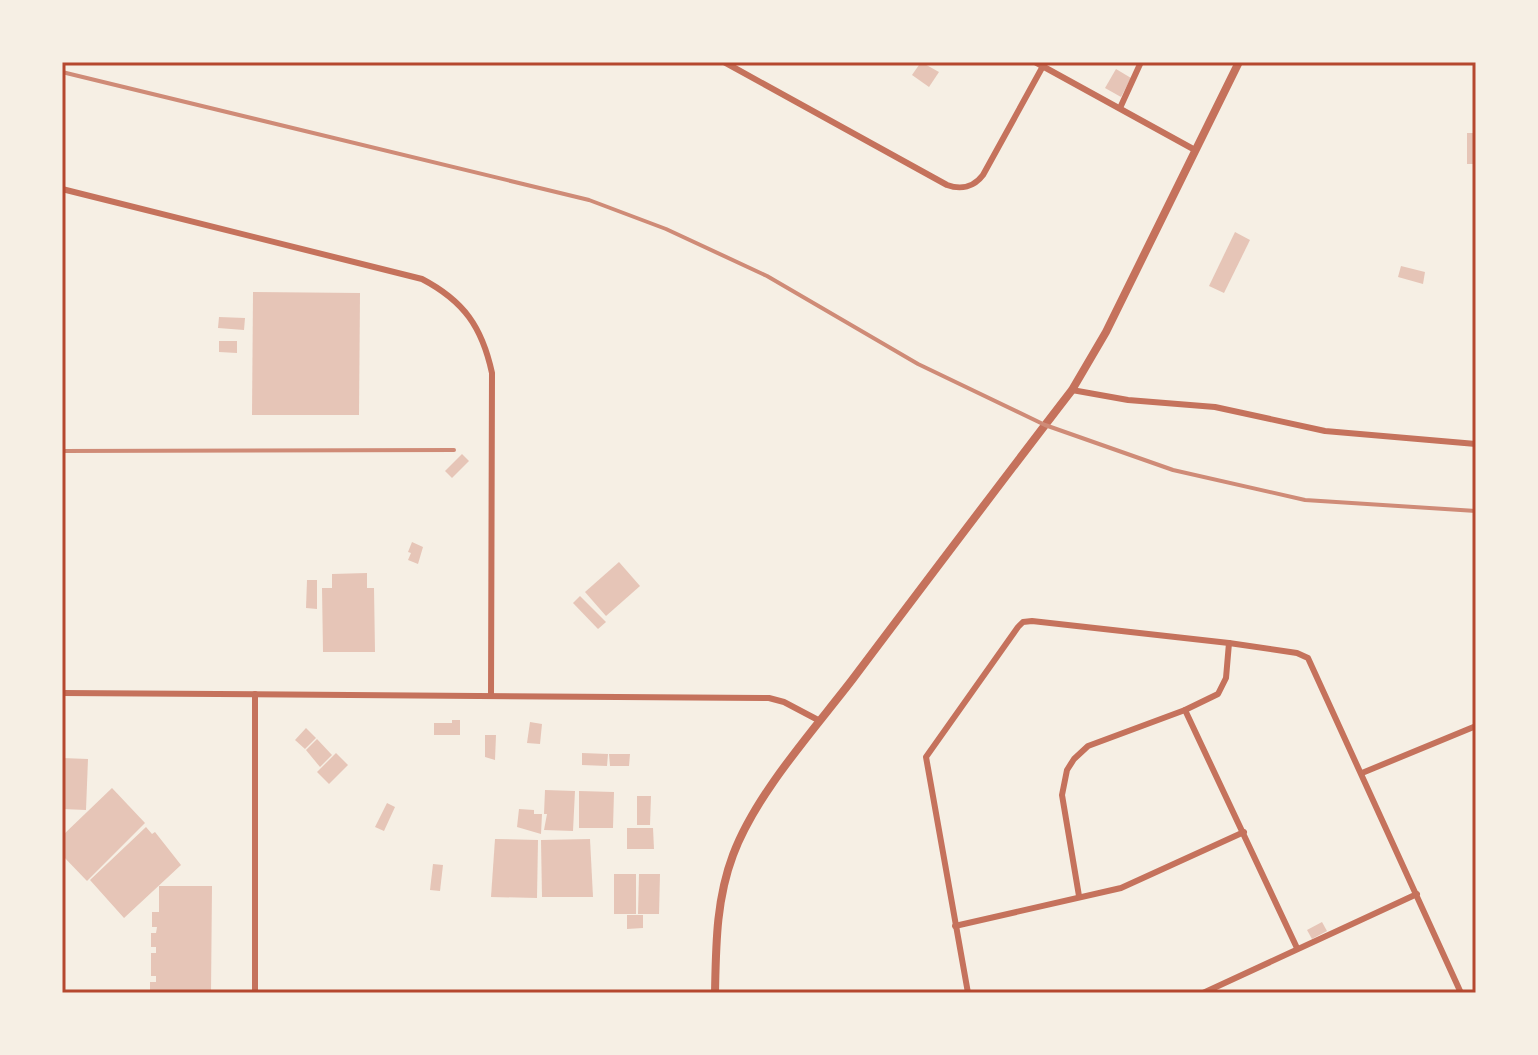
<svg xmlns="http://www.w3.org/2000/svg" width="1538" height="1055" viewBox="0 0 1538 1055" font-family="'Asap Condensed',sans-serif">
<rect width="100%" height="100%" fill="#f6efe4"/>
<g fill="#e6c5b7">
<polygon points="921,62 939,72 929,87 912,75"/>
<polygon points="1116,69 1131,78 1121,97 1105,88"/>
<rect x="1467" y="133" width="9" height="31"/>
<polygon points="1235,232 1250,240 1224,293 1209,286"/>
<polygon points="1401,266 1425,272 1423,284 1398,277"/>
<polygon points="253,292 360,293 359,415 252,415"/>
<polygon points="219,317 245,318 244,330 218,328"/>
<polygon points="219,341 237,341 237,353 219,352"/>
<polygon points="462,454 469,461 452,478 445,471"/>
<polygon points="412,542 423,547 418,564 408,560 411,553 408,552"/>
<polygon points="619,562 640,586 606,616 585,592"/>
<polygon points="367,573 367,588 374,588 375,652 323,652 322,588 332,588 332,574"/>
<polygon points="307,580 317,580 317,609 306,608"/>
<polygon points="580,596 606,622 598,629 573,603"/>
<polygon points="452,720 460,720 460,735 434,735 434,723 452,723"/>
<polygon points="530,722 542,724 540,744 527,743"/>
<polygon points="306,728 316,738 305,749 295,740"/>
<polygon points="485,735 496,735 495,760 485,757"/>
<polygon points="317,739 332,755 320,767 306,750"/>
<polygon points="336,753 348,765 329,784 317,772"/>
<polygon points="582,753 608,754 607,766 582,765"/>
<polygon points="609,754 630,754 629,766 610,766"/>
<polygon points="62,758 88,759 86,810 62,809"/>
<polygon points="112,788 145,823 87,881 62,855 62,836"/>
<polygon points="545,790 575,791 573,831 544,830 547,814 544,814"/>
<polygon points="579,791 614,792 613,828 579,828"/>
<polygon points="637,796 651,796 650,825 637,825"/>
<polygon points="387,803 395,807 384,831 375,827"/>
<polygon points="519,809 534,810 534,814 542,814 541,834 517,827"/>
<polygon points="146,827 152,834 155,832 181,865 124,918 90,880"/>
<polygon points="627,828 653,828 654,849 627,849"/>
<polygon points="495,839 538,840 537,898 491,897"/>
<polygon points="590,839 593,897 542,897 541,840"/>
<polygon points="433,864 443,865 440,891 430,890"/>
<rect x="614" y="874" width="22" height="40"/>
<polygon points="639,874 660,874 659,914 638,914"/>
<polygon points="159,886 212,886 211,993 150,993 150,982 156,982 156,976 151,976 151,953 156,953 156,947 151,947 151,933 156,933 157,927 152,927 152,912 159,912"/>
<polygon points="627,915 643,915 643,928 627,929"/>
<polygon points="1322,922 1327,931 1312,939 1307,930"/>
</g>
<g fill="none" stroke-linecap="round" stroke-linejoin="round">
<g stroke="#c5725c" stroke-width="6">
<path d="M724 62 947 185C961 190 974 187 983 175L1043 66"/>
<polyline points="1035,62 1195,150"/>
<polyline points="1120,108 1141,62"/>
<path d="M62 189 422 279C464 301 482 327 492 373L491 695"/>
<polyline points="1072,390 1128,400 1215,407 1325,431 1476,444"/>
<polyline points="62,693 769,698 784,702 820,721"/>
<polyline points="1185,710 1297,948"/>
<polyline points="1362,773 1476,726"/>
<polyline points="1079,896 1062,795 1067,770 1074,759 1088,746 1185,710 1218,694 1226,678 1229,643"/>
<polyline points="955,926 1121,888 1244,832"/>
<polyline points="255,993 255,694"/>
<polyline points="968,993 926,757 1018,627 1023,622 1032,621 1229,643 1297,653 1308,658 1461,993"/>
<polyline points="1203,993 1417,894"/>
</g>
<path stroke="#c5725c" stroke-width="8" d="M715 993C716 946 716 900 733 855 756 794 812 732 852 680 925 583 998 486 1072 390L1106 332 1239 62"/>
<g stroke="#cf8b77" stroke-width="4">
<polyline points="62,72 589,200 666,229 767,276 918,364 1045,425 1173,470 1305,500 1476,511"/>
<polyline points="62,451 454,450"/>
</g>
</g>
<rect width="1538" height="1055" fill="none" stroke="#f6efe4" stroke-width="128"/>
<rect x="64" y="64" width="1410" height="927" fill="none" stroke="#b5482f" stroke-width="3"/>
</svg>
